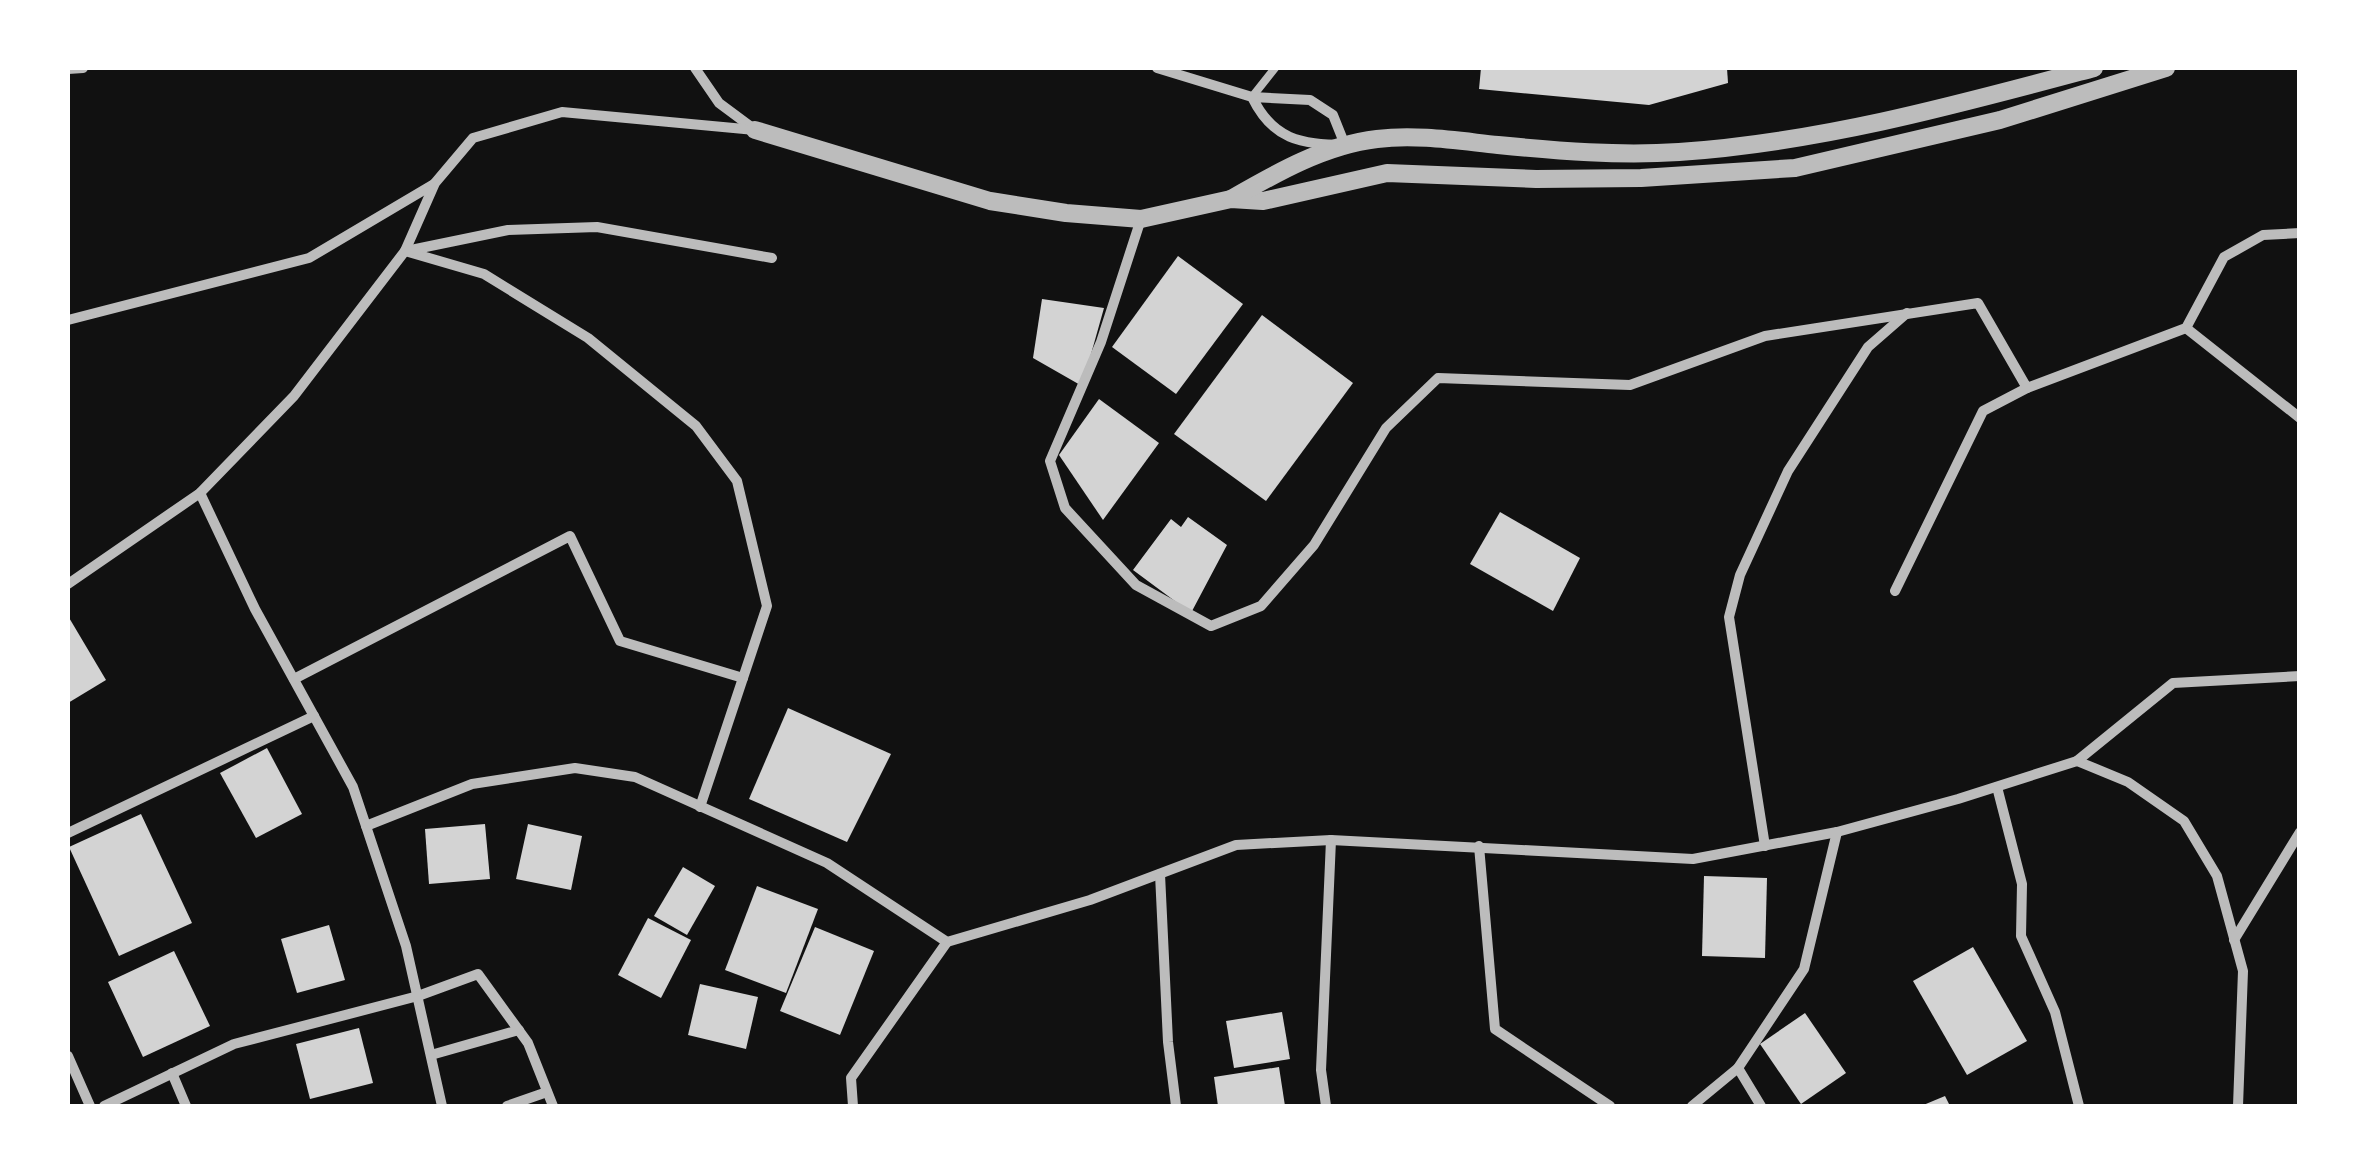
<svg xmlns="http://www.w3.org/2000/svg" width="2367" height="1174" viewBox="0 0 2367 1174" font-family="Jost,sans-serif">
<rect width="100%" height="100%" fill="#111"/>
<g fill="#d3d3d3">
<polygon points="1481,68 1727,68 1728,83 1649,105 1479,89"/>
<polygon points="1178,256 1243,304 1176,394 1112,347"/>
<polygon points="1042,299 1104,308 1082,386 1033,358"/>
<polygon points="1262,315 1353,383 1266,501 1174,434"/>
<polygon points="1099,399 1159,443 1103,520 1059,455"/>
<polygon points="1500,512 1580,558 1553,611 1470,564"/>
<polygon points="1188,517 1227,545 1191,613 1133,570 1171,519 1181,527"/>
<polygon points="68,616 106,680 68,703"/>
<polygon points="788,708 891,754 847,842 749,799"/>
<polygon points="267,748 302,814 256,838 220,773"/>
<polygon points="141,814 192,923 119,956 69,847"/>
<polygon points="485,824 490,879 429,884 425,829"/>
<polygon points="528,824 582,836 571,890 516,879"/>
<polygon points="683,867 715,886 687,935 654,916"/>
<polygon points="1704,876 1767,878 1765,958 1702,956"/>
<polygon points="757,886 818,909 786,993 725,970"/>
<polygon points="648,918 691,940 661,998 618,975"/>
<polygon points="329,925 345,980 297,993 281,939"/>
<polygon points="815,927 874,951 840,1035 780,1011"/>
<polygon points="1973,947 2027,1041 1967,1075 1913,981"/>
<polygon points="174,951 210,1026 143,1057 108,982"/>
<polygon points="700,984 758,997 746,1049 688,1035"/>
<polygon points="1282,1012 1290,1059 1234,1068 1226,1021"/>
<polygon points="1805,1013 1846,1073 1801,1104 1760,1044"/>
<polygon points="359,1028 373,1083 310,1099 296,1044"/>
<polygon points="1279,1067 1285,1106 1218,1106 1214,1077"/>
<polygon points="1945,1096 1950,1106 1921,1106"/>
</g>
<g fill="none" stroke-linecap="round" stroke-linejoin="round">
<polyline stroke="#bcbcbc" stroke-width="8" points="1252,97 1275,68"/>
<g stroke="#bcbcbc" stroke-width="10">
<polyline points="695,68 719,103 754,129"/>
<path d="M1157 68 1252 97 1310 100 1333 115 1345 145C1300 144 1273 140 1252 97"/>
<polyline points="68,69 83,68"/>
<polyline points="1141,219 1101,342 1050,461 1065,508 1136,585 1211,626 1261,606 1314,545 1386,428 1438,378 1630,385 1765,336 1978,303 2027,388 2186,328 2224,257 2263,235 2300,233"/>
<polyline points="405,251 484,274 588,338 696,426 737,481 767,606 700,807"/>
<polyline points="406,251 508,230 597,227 772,258"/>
<polyline points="68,320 309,258 434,184"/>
<polyline points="2186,328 2300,418"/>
<polyline points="200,493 255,609 353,787 406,946 442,1106"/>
<polyline points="68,584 200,493 294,396 405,251 435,183 473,138 562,112 755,130"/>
<polyline points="1895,591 1983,411 2027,388"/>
<polyline points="294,679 570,536 620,641 743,678"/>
<polyline points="2077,761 2173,683 2300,676"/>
<polyline points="1997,787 2022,884 2021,936 2055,1012 2079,1106"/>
<polyline points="366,826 472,784 575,768 635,777 827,863 947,942 1090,900 1236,845 1331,840 1693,859 1837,832 1958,799 2077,761 2128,782 2184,821 2217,876 2243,971 2238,1106"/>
<polyline points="68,833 314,716"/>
<polyline points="1479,846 1495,1029 1610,1106"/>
<polyline points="1765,846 1729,617 1740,575 1788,471 1868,347 1907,313"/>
<polyline points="1160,874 1168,1042 1176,1106"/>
<polyline points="2234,940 2300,832"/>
<polyline points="431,1055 519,1030"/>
<polyline points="68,1056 90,1106"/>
<polyline points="1738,1068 1761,1106"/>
<polyline points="172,1073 186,1106"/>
<polyline points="104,1106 234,1044 418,996 478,974 528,1043 553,1106"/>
<polyline points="507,1106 547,1092"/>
<polyline points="853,1106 851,1078 947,942"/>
<polyline points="1326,1106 1321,1070 1331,840"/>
<polyline points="1692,1106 1738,1068 1804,969 1837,832"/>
</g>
<g stroke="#bcbcbc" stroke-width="18">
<polyline points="755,130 990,201 1066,213 1141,219 1231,199 1263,201 1387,173 1536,179 1641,178 1795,168 2000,120 2166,68"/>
<path d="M1231 199C1276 173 1325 145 1377 139 1417 134 1459 141 1498 145 1559 151 1619 156 1679 152 1822 142 1956 105 2094 68"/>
</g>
</g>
<rect width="2367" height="1174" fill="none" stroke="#ffffff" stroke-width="140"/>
</svg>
